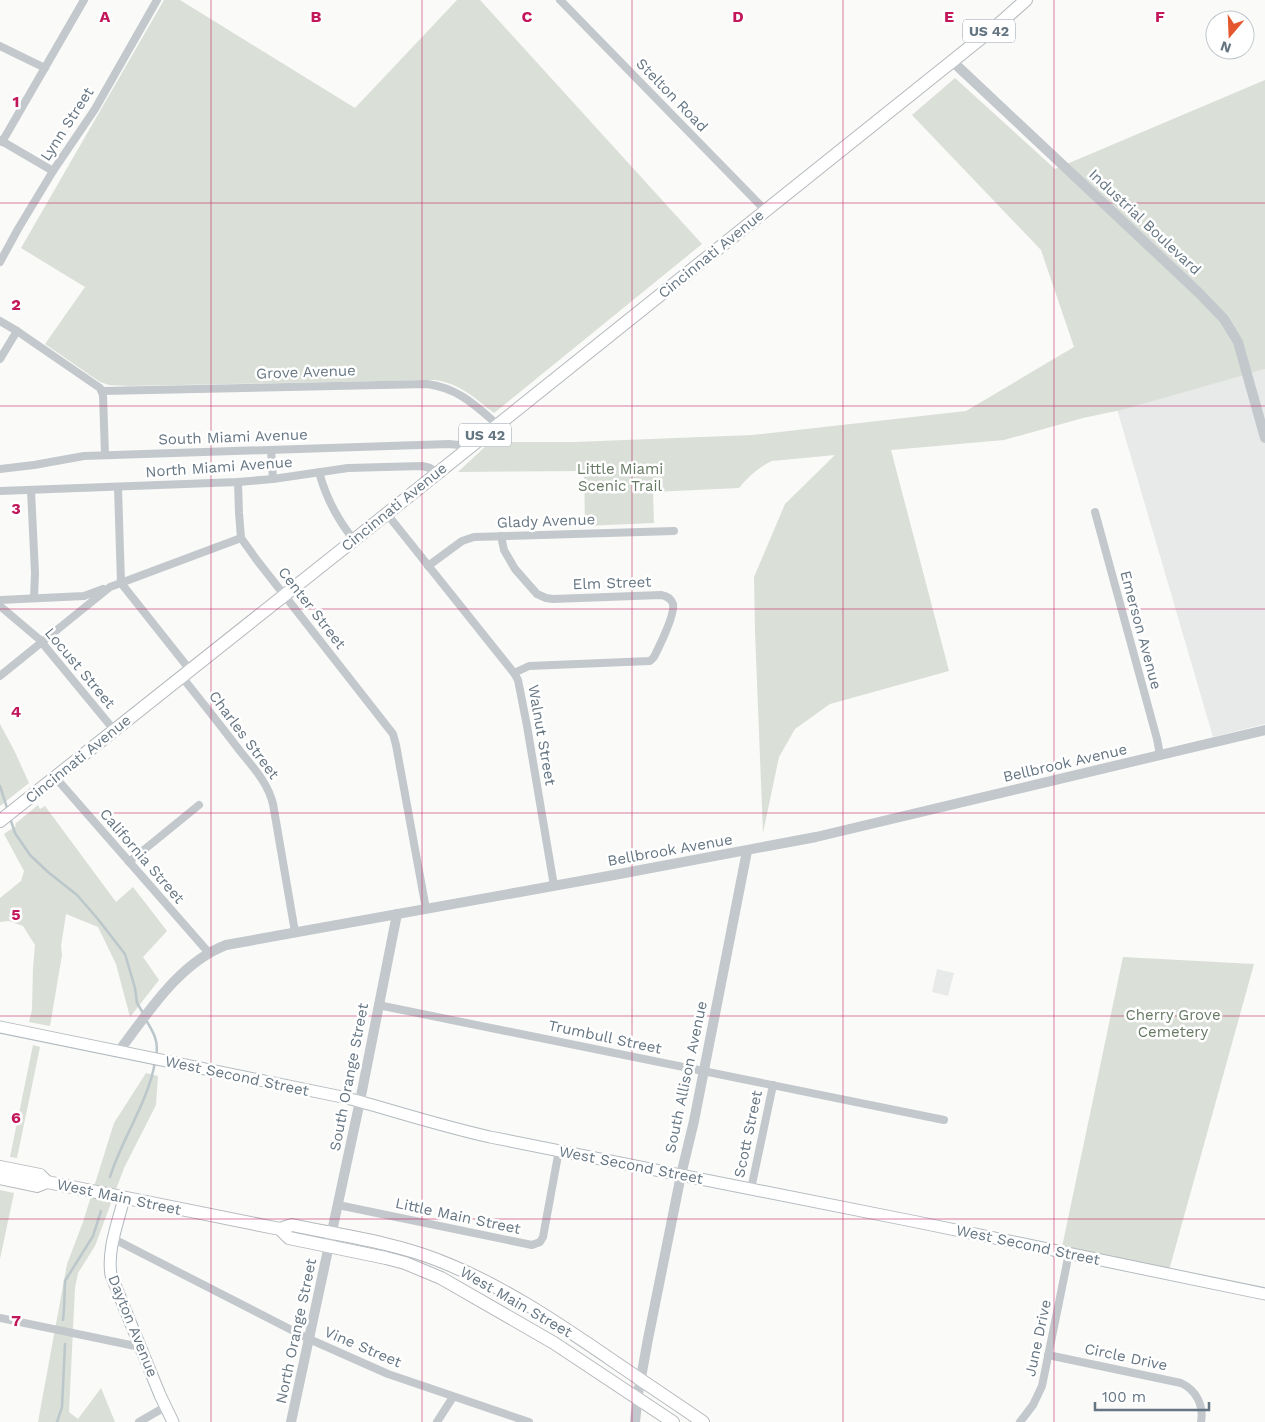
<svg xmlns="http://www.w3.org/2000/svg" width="1265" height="1422" viewBox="0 0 1265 1422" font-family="'Work Sans',sans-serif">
<rect width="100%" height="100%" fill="#fafaf8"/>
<g fill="#e8e9e9">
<polygon points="1265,369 1265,724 1213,737 1117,409"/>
<polygon points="937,969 954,973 948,996 932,992"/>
</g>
<g fill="#dadfd7">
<path d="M164 0H180L355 108 457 0H480L702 244 494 413C473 397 461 384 435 380L129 386 109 385 100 382 45 344 85 287 21 248Z"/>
<path d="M955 78 1055 169 1265 80V369L1121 410 1083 418 1004 440 891 450 949 671 830 704 795 729 779 757 763 833 755 631 754 577 785 504 835 455 772 461C759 467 748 477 739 488L653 492 654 523 585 526 584 471 458 472 488 444H492L495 442H575L752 435 966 411 1074 347 1041 250 912 115Z"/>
<polygon points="0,724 14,750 29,783 0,806"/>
<polygon points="38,805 40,809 45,806 116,902 133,887 167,931 143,957 159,980 130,1017 116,964 98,927 66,914 61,946 62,955 50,1026 29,1022 32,1010 33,968 35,945 23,926 9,921 0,922 0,898 21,881 24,871 4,834 16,826 15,824"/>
<polygon points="1123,957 1254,964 1168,1274 1061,1252"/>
<polygon points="33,1045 40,1047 17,1158 10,1157"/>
<polygon points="146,1073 158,1076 156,1105 124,1168 95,1246 78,1273 75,1288 69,1412 78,1419 101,1388 115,1422 38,1422 67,1264 83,1222 114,1123"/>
<polygon points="0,1190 14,1193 0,1259"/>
</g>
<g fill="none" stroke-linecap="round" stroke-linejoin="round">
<g stroke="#bbc7cb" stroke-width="2.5">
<polyline points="0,786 8,811"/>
<polyline points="10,818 15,833 30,855 48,872 77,895 97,918 125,954 135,988 137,1003 143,1013"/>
<path d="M146 1020C154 1033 159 1042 156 1057"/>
<path d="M110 1177C122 1138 148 1103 155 1062"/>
<polyline points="63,1320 64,1309 65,1281 93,1236 101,1211"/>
<polyline points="57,1422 62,1407 65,1344"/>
</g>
<g stroke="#b3babf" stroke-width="13">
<g id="secondary">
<path d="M0 1027 347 1098C395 1111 441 1126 490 1137L917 1222 1265 1294"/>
<path d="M124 1198C118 1223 107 1249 111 1275L160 1395 173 1422"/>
</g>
</g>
<g stroke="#b5babe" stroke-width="14">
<g id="primary">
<polyline points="0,1167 40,1175 47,1182"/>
<polyline points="0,1178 37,1186 47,1182 280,1229 289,1238 386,1258 405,1263 441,1278 554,1343 673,1422"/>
<path d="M280 1229 292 1225C338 1235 391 1242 435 1259 504 1285 565 1328 625 1369 651 1387 677 1404 703 1422"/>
</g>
</g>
<g stroke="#b4b9bd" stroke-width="14">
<polyline id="trunk" points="0,821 354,540 1000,23 1026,0"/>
</g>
<g stroke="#c3c8cc" stroke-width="8">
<polyline points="560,0 765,210"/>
<polyline points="0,46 45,68"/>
<polyline points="0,140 53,171"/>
<polyline points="2,142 84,0"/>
<polyline points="0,262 18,229 53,171 95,109 157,0"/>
<polyline points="0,321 17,331 100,388 103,395 105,455"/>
<polyline points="0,359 17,331"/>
<path d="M102 391 427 384C458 388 475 405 498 425"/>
<polyline points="271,450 273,479"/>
<polyline points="0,469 34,465 84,456 449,444 459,445 467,449"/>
<path d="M319 472C326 498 337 519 354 540"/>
<polyline points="238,482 239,513 241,538 256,559 393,734 396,745 426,909"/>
<polyline points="118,487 121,583 190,670"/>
<polyline points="31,490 35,573 34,598"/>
<polyline points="0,491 238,482 273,479 348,468 422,466 430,468 437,473"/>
<polyline points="1095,512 1157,739 1160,755"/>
<polyline points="387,514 514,673 518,680 527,726 554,886"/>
<path d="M501 536 504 550 515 569 537 594 546 598 553 599 661 595C667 596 671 598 673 604 675 614 659 647 654 657L650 661 529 666 514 673"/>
<polyline points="428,566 462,541 474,537 674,531"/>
<polyline points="0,600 84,596 103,589"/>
<polyline points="0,606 39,639 114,730"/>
<polyline points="0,676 110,587 241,538"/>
<path d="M182 677C202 702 221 726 240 751 253 767 268 783 273 804L295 932"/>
<polyline points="55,777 209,953"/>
<polyline points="129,862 199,805"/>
<polyline points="378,1005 944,1120"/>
<polyline points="751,1189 773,1085"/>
<polyline points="338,1205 532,1245 540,1242 543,1237 559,1150"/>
<polyline points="114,1239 309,1339 388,1374 529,1422"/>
<polyline points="0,1318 140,1347"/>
<path d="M1048 1355 1181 1383C1196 1390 1204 1405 1201 1422"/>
<polyline points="139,1422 165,1407"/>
<polyline points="437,1422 453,1397"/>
<polyline points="1020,1422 1033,1405 1042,1386 1069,1253"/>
</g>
<g stroke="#c3c8cc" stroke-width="10">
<polyline points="952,61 1199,293 1224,319 1238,342 1265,438"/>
<path d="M119 1051C148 1013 179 963 226 945L614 875 816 837 1265 730"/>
<polyline points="291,1422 360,1101 397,914"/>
<polyline points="635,1422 638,1394 648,1339 681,1175 694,1121 747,851"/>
</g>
<use href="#secondary" stroke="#fff" stroke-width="11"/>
<use href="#primary" stroke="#fff" stroke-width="12"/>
<use href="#trunk" stroke="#fff" stroke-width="12"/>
</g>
<path fill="none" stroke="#c2185b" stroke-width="1" stroke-opacity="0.55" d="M211 0V1422M422 0V1422M632 0V1422M843 0V1422M1054 0V1422M0 203H1265M0 406H1265M0 609H1265M0 813H1265M0 1016H1265M0 1219H1265"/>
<g text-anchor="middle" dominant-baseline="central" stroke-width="5" stroke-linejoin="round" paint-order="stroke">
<g fill="#fff" stroke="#939fa8" stroke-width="1">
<rect x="963" y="19.5" width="52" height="23" rx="4"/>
<rect x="459" y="423.5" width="52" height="23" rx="4"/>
</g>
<g font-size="14" font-weight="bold" fill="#657683">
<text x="989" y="31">US 42</text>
<text x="485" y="435">US 42</text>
</g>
<g font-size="15" fill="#657683" stroke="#fff">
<text transform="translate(672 95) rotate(46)">Stelton Road</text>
<text transform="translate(67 124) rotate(-57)">Lynn Street</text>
<text transform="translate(1145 222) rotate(43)">Industrial Boulevard</text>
<text transform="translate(711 254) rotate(-39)">Cincinnati Avenue</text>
<text transform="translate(306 372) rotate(-2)">Grove Avenue</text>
<text transform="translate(233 437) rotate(-2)">South Miami Avenue</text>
<text transform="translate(219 467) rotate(-4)">North Miami Avenue</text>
<text transform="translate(394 507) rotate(-39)">Cincinnati Avenue</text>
<text transform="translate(546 521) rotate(-2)">Glady Avenue</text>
<text transform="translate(612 583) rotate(-2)">Elm Street</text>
<text transform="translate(312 608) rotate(52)">Center Street</text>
<text transform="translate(1141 630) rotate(75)">Emerson Avenue</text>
<text transform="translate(80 668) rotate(50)">Locust Street</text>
<text transform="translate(244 735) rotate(53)">Charles Street</text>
<text transform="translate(542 735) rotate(80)">Walnut Street</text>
<text transform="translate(78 759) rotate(-39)">Cincinnati Avenue</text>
<text transform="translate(1065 763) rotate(-13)">Bellbrook Avenue</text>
<text transform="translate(670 850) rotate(-10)">Bellbrook Avenue</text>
<text transform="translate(142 856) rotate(49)">California Street</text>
<text transform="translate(605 1037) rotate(12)">Trumbull Street</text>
<text transform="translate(237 1076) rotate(12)">West Second Street</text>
<text transform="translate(349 1077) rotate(-79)">South Orange Street</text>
<text transform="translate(686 1077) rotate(-78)">South Allison Avenue</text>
<text transform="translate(748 1134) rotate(-78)">Scott Street</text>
<text transform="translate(631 1165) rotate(11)">West Second Street</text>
<text transform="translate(119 1197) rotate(12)">West Main Street</text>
<text transform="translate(458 1216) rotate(12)">Little Main Street</text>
<text transform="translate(1028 1245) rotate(12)">West Second Street</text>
<text transform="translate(516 1302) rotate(30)">West Main Street</text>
<text transform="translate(133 1326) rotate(68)">Dayton Avenue</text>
<text transform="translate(296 1331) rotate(-78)">North Orange Street</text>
<text transform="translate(1038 1338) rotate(-78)">June Drive</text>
<text transform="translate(363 1347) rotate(23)">Vine Street</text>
<text transform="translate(1126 1357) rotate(12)">Circle Drive</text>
</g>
<g font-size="15" fill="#687a64" stroke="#fff">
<text x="620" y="469">Little Miami<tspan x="620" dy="17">Scenic Trail</tspan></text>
<text x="1173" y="1015">Cherry Grove<tspan x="1173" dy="17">Cemetery</tspan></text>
</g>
</g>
<g font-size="16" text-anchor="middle" font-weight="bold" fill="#c2185b" stroke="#fff" stroke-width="5" stroke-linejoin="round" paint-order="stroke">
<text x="105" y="22">A</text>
<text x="316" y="22">B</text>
<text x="527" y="22">C</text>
<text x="738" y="22">D</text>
<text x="949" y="22">E</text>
<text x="1160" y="22">F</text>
<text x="16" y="107">1</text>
<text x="16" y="310">2</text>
<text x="16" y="514">3</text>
<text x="16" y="717">4</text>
<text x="16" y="920">5</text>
<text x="16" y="1123">6</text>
<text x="16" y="1326">7</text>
</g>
<g transform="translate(1230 35) rotate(199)"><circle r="24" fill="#ffffff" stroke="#c1c8cd"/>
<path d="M0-4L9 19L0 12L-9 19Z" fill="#e4572e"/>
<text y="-8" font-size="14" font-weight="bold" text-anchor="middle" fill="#657683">N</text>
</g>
<path d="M1095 1402v8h114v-8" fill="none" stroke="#657683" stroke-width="2.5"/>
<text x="1102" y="1402" font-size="15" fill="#657683" stroke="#ffffff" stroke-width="4" paint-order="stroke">100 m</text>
</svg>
